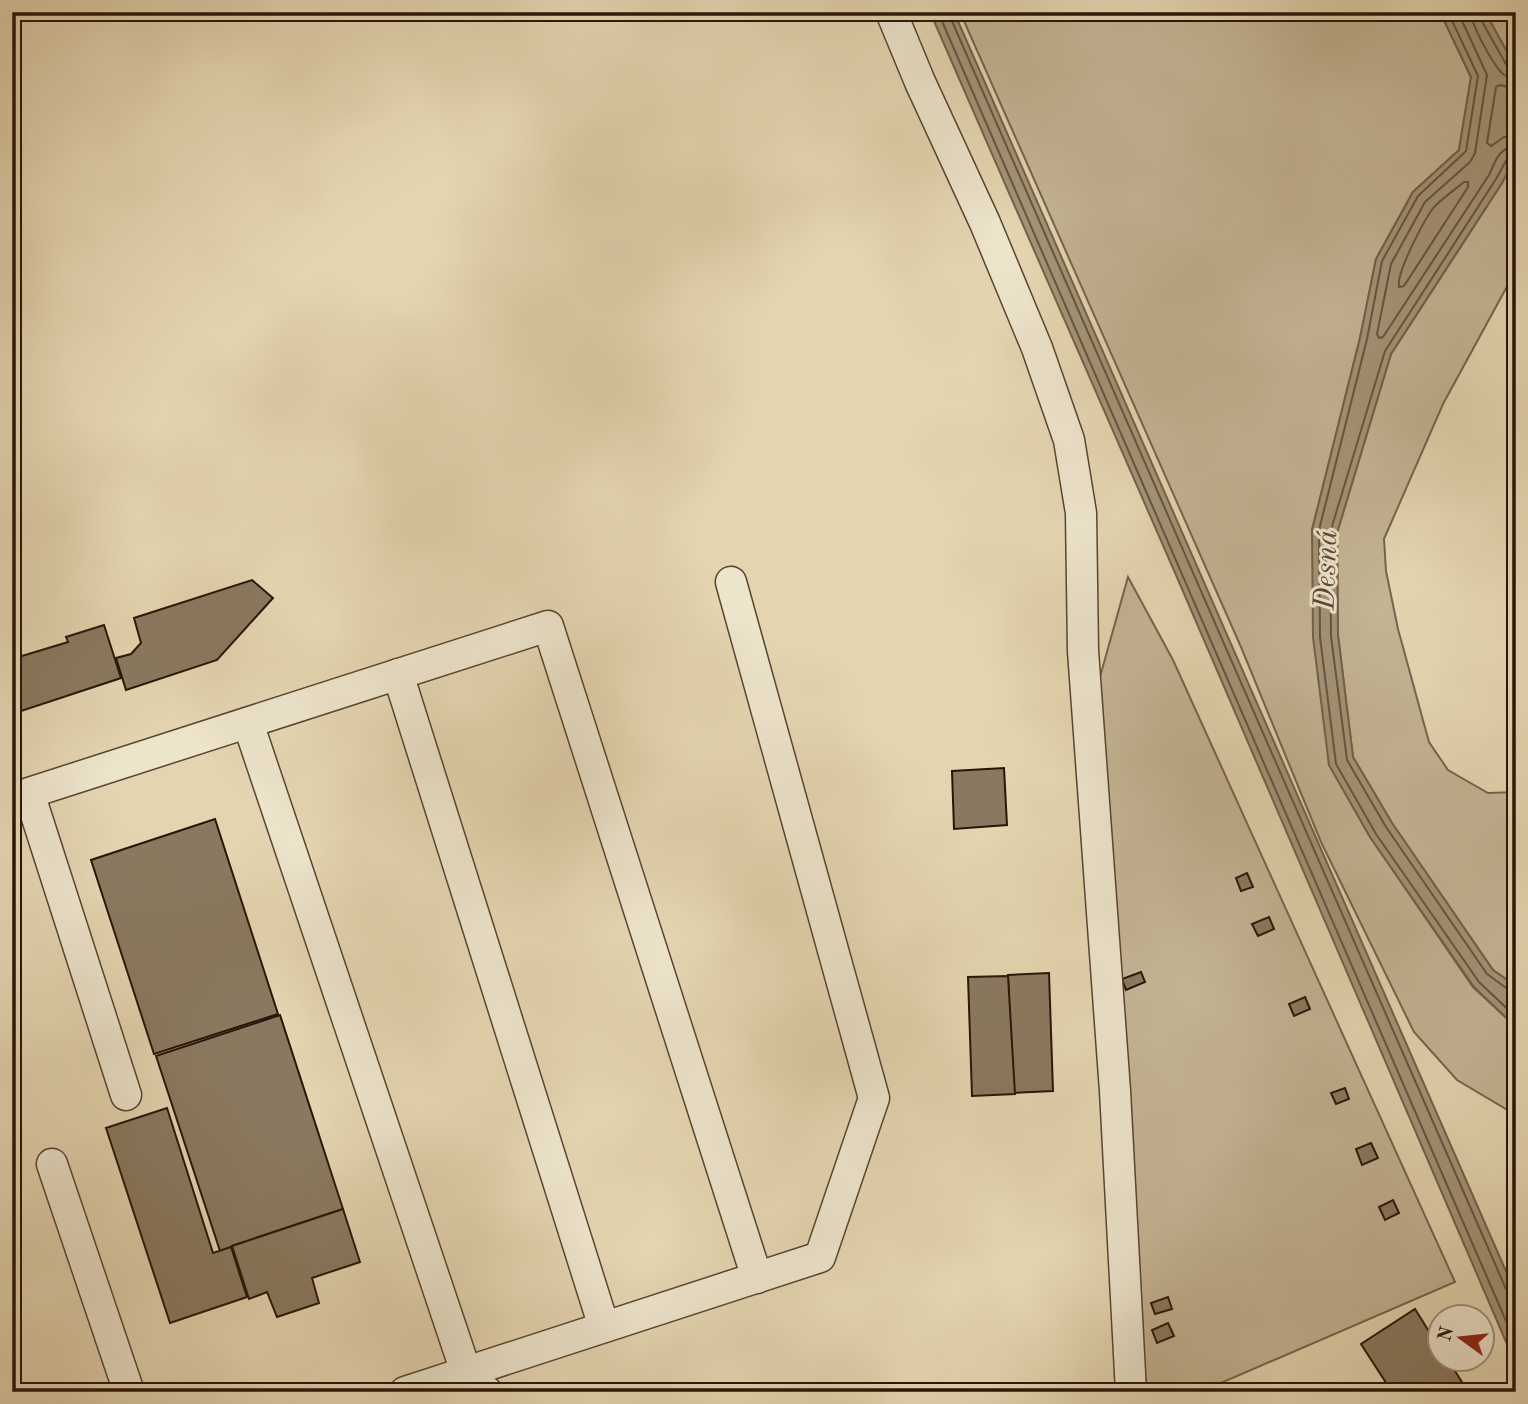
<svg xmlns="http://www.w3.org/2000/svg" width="1528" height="1404" viewBox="0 0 1528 1404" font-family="'Old Standard TT',serif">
<rect width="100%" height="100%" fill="#e4d5b0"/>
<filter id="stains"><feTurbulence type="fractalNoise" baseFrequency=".00286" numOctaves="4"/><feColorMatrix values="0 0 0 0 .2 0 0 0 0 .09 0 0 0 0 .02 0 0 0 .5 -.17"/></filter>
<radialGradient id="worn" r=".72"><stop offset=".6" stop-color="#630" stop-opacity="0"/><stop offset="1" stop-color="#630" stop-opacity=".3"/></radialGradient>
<g fill="#c4b494" stroke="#76644e" stroke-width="2">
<polygon points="960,12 1440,12 1471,77 1459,150 1413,192 1376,259 1360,338 1312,530 1329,765 1370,837 1473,987 1516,1027 1516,1115 1457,1080 1414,1032 1321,842 1241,647"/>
<polygon points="1485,12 1516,12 1516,68"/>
<polygon points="1516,156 1516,270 1443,404 1384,539 1386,571 1398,629 1429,742 1448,770 1488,793 1516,792 1516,986 1493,970 1392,823 1353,757 1338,635 1337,533 1391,354 1502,183"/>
<polygon points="1128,577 1173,660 1455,1282 1200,1392 1138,1392 1096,691"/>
</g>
<g fill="#a49477" stroke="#72614b" stroke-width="2">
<polygon points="930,12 954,12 1516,1294 1516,1365 1176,575"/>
<polygon points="1440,12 1485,12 1516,68 1516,156 1502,183 1391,354 1337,533 1338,635 1353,757 1392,823 1493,970 1516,986 1516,1027 1474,987 1370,837 1329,765 1313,637 1312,530 1360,338 1376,259 1413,192 1459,150 1471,77"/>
</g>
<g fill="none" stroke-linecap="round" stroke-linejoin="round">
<g stroke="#665440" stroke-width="2">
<polyline points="938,12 1516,1344"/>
<polyline points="948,12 1506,1289 1510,1294 1516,1294"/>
<polyline points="1448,12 1478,76 1466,151 1418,196 1382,261 1367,339 1319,530 1320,637 1336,764 1376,834 1479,982 1516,1017"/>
<path d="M1458 12 1487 75 1475 153 1470 162 1425 202 1391 264 1377 334 1379 338 1383 337 1489 175C1495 162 1499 147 1516 146"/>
<path d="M1471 12C1471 25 1492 62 1501 72 1505 77 1510 78 1516 78"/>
<polyline points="1479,12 1480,18 1507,66 1516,70"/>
<polyline points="1516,89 1500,85 1496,87 1487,143 1491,146 1504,137 1516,136"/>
<polyline points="1516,155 1507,159 1496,179 1385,351 1330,533 1331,636 1347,760 1386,827 1487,974 1509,990 1516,991"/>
<path d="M1464 182H1468V187L1404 286 1399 287C1396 273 1424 220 1434 207 1443 198 1454 190 1464 182Z"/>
</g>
</g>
<g fill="#8a7960" stroke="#281509" stroke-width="2">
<polygon points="252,580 273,598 217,660 126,690 116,658 131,654 141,643 134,618"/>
<polygon points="104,625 121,678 15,713 12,703 12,659 68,642 66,637"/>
<polygon points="1004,768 1007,825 954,829 952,771"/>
<polygon points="215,819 278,1014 154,1054 91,860"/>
<polygon points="1247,873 1253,887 1241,891 1236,878"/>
<polygon points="1269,917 1274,929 1258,936 1252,924"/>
<polygon points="1141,972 1145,982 1126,990 1122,979"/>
<polygon points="1049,973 1053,1091 1013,1093 1008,975"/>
<polygon points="1008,976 1015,1094 972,1096 968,977"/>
<polygon points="1305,997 1310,1009 1294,1016 1289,1004"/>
<polygon points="280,1015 343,1209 232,1246 232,1249 231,1247 220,1251 156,1056"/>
<polygon points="1345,1088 1349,1099 1336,1104 1331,1093"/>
<polygon points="167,1108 213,1253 231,1247 247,1297 170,1323 106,1128"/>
<polygon points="1371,1143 1378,1158 1362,1165 1356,1149"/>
<polygon points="1393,1200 1399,1213 1385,1220 1379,1207"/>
<polygon points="343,1209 360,1262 312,1278 319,1303 277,1317 267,1292 249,1299 232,1246"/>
<polygon points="1168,1297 1172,1309 1155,1314 1151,1303"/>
<polygon points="1415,1309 1440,1349 1440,1358 1447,1358 1468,1392 1392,1392 1361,1344"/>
<polygon points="1168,1323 1174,1336 1157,1343 1152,1330"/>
</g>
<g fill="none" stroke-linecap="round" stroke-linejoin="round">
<g stroke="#574533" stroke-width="33">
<g id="minor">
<polyline points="891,12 920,82 985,223 1037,348 1069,440 1081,513 1083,651 1115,1091 1131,1392"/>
<polyline points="398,674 604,1327"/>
<polyline points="248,723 466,1372 487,1392"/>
<polyline points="126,1095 29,793 548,626 757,1278"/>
<polyline points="52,1164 129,1392"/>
<polyline points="405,1392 820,1257 874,1098 731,582"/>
</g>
</g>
<use href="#minor" stroke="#ede4cc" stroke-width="30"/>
</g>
<g text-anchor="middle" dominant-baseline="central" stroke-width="6" stroke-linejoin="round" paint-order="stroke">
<g font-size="30" font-style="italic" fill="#5a4835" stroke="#ede4cc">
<text transform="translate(1327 570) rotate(-88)">Desná</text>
</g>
</g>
<rect width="1528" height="1404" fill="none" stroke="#e4d5b0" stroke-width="42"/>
<rect x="14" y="14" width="1500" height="1376" fill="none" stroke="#281509" stroke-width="3.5"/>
<rect x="21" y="21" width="1486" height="1362" fill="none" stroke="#281509" stroke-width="2"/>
<g transform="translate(1461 1338) rotate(285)"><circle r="33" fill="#ede4cc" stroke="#9e917e" stroke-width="2"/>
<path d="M0-5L12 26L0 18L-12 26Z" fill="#8f2418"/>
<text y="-10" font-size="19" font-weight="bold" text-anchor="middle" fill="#281509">N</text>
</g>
<rect width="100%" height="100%" filter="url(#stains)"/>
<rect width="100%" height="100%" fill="url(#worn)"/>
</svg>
